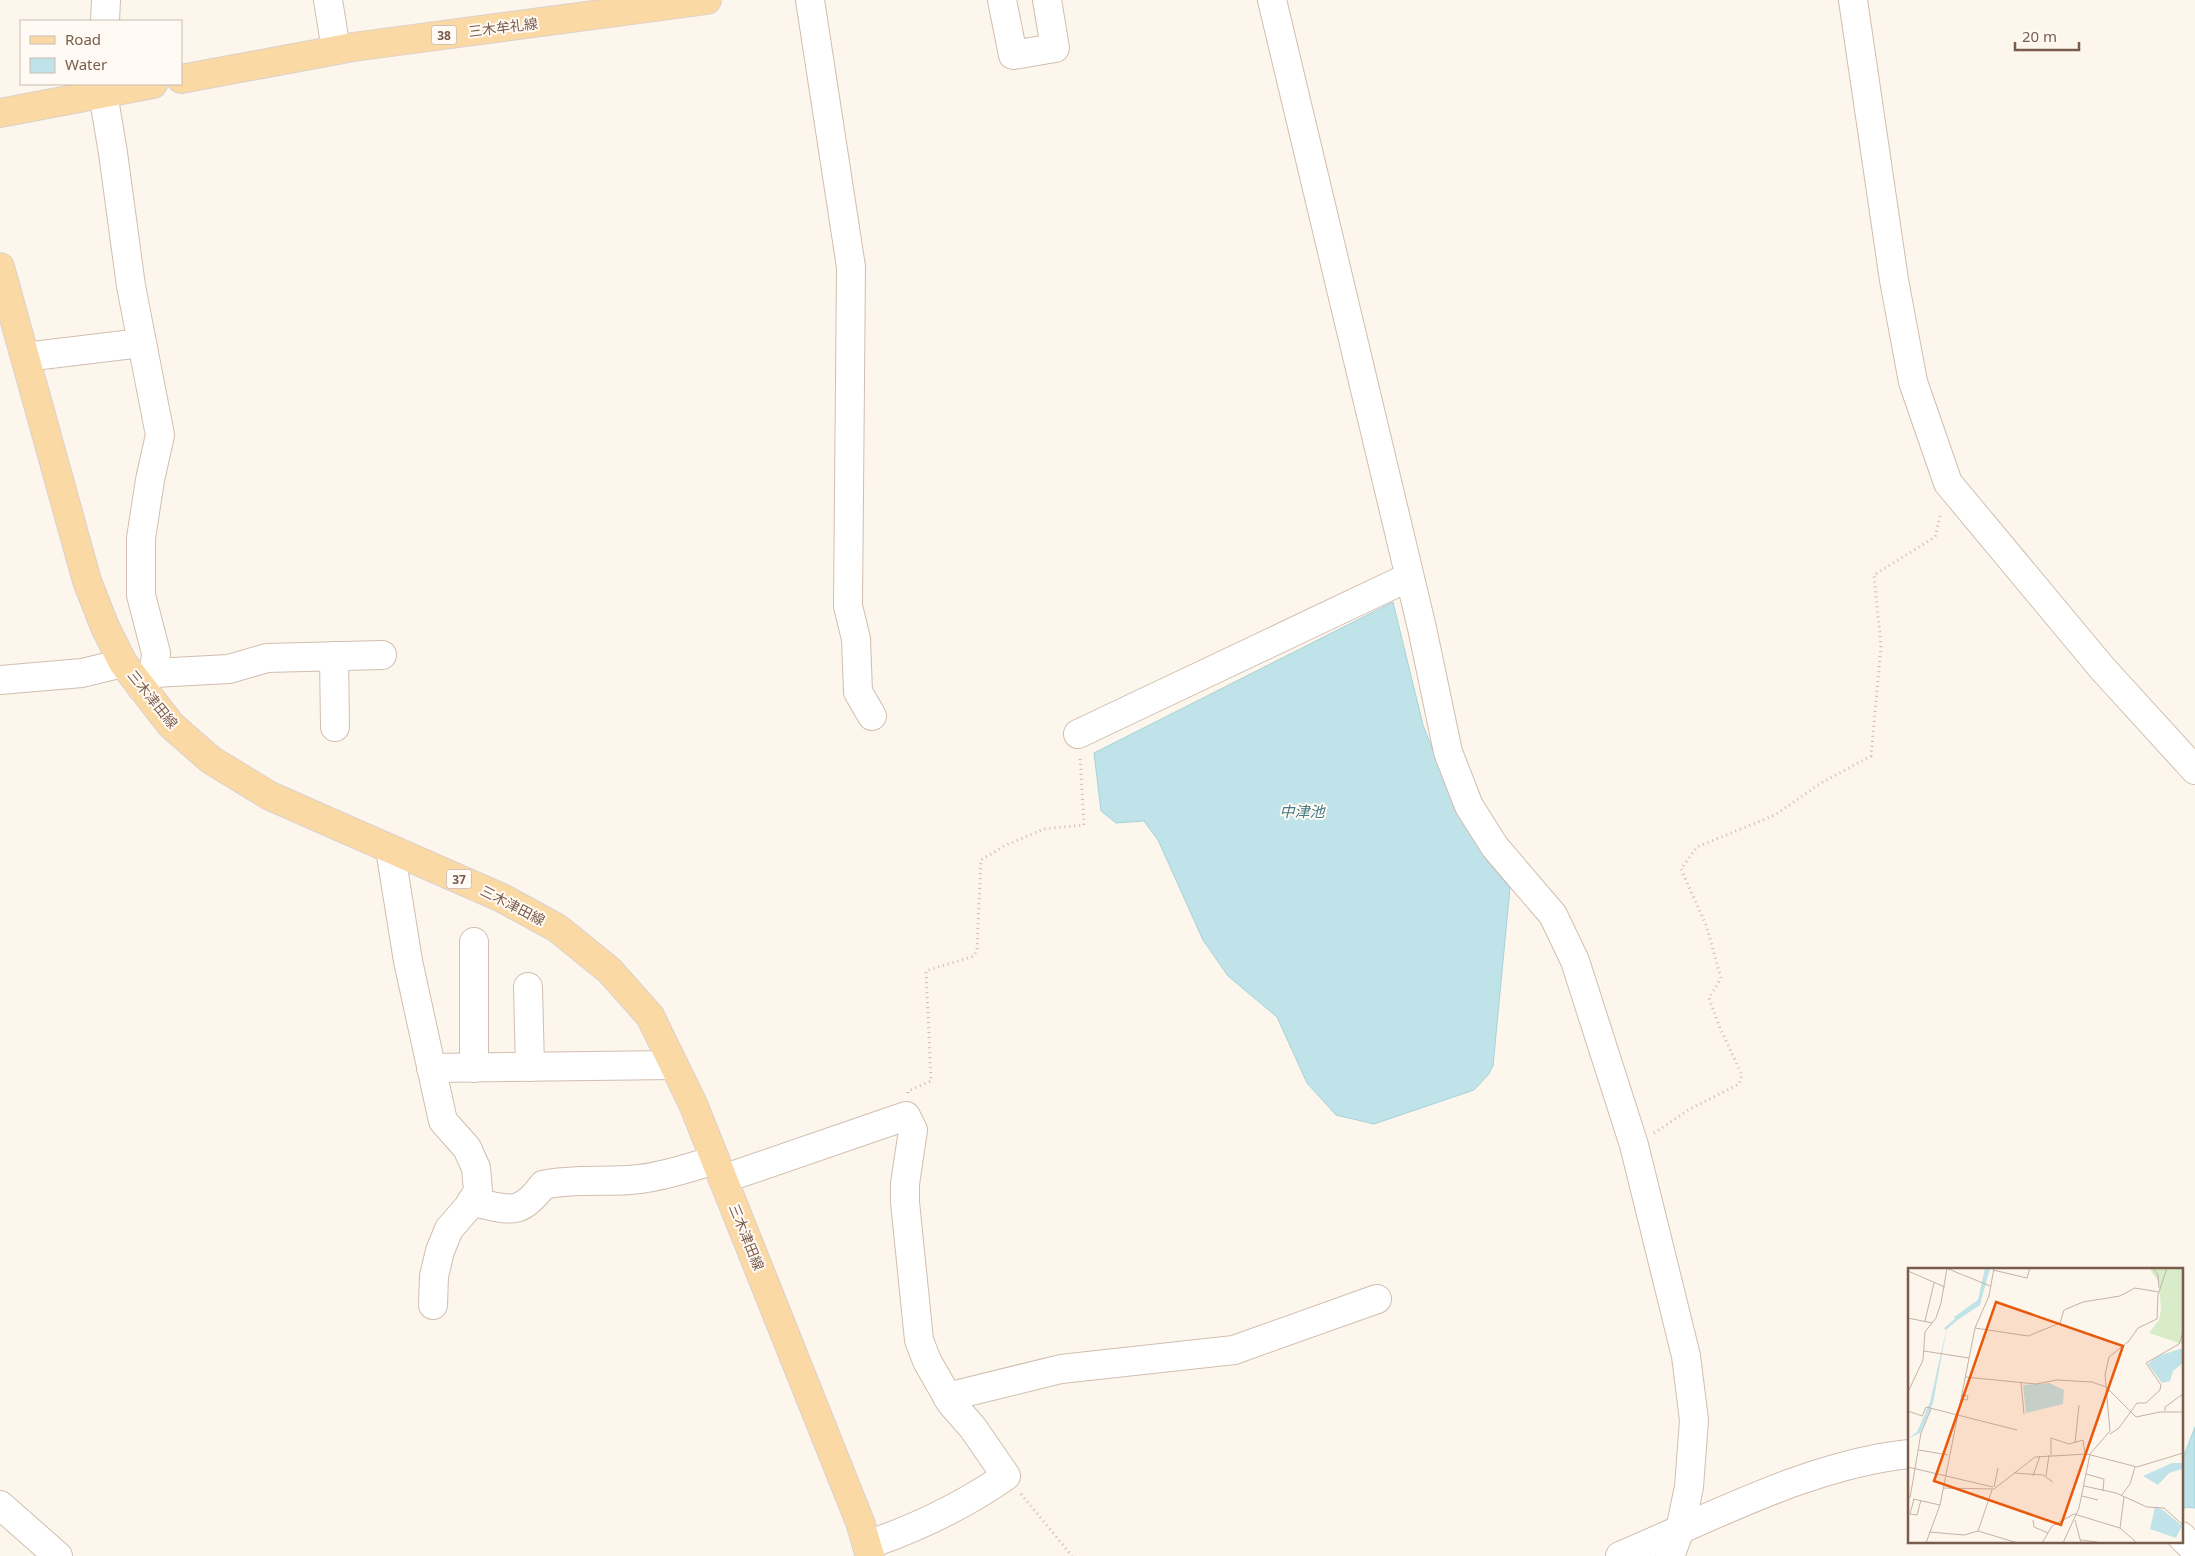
<svg xmlns="http://www.w3.org/2000/svg" width="2195" height="1556" viewBox="0 0 2195 1556" font-family="'Noto Sans','Noto Sans JP',sans-serif">
<rect width="100%" height="100%" fill="#fdf6ec"/>
<g fill="#bfe3e8" stroke="#a5d3da">
<polygon points="1393,602 1423,725 1457,811 1488,862 1510,888 1493,1066 1488,1075 1474,1090 1374,1124 1336,1115 1307,1083 1277,1017 1228,976 1203,940 1158,840 1144,821 1116,823 1101,811 1094,753"/>
<polygon points="2195,1427 2195,1508 2186,1507 2181,1511 2181,1463"/>
</g>
<g fill="none" stroke-linecap="round" stroke-linejoin="round">
<g stroke="#d1beb0" stroke-width="30">
<g id="minor">
<polyline points="328,0 336,50"/>
<polyline points="810,0 851,267 848,606 856,639 858,692 872,716"/>
<polyline points="1002,0 1013,55 1055,48 1047,0"/>
<polyline points="1272,0 1422,628 1448,752 1469,806 1495,847 1553,915 1575,961 1634,1145 1686,1356 1694,1420 1689,1487 1680,1530 1670,1556"/>
<polyline points="1853,0 1894,280 1913,382 1948,483 2102,668 2195,770"/>
<polyline points="105,21 106,0"/>
<polyline points="103,84 103,93 113,153 131,286 160,435 150,480 141,538 141,595 156,653 154,673 141,687"/>
<polyline points="25,357 141,343"/>
<polyline points="334,656 335,727"/>
<polyline points="154,673 229,669 267,658 382,655"/>
<polyline points="0,680 82,673 123,663"/>
<polyline points="1078,734 1409,577"/>
<polyline points="390,849 408,961 443,1121 467,1148 476,1168 478,1191 469,1206 449,1229 440,1251 434,1276 433,1305"/>
<polyline points="474,942 474,1068"/>
<polyline points="528,987 530,1067"/>
<polyline points="431,1068 674,1065"/>
<path d="M723 1179 906 1116 913 1130 905 1184V1202L919 1340 927 1361 951 1403 973 1428 1006 1476C963 1506 917 1528 867 1545"/>
<path d="M471 1202C508 1208 518 1219 543 1185 575 1178 608 1183 640 1179 666 1176 691 1167 715 1160"/>
<polyline points="947,1397 1061,1369 1234,1350 1377,1299"/>
<polyline points="0,1505 58,1556"/>
<polyline points="2181,1536 2195,1550"/>
<path d="M1620 1556C1710 1518 1811 1464 1909 1454"/>
</g>
</g>
<g stroke="#dad1cd" stroke-width="30">
<g id="major">
<polyline points="181,79 353,47 707,0"/>
<polyline points="0,113 153,84"/>
<polyline points="0,267 87,581 105,627 123,663 171,725 211,760 270,796 502,898 557,928 609,970 650,1016 693,1104 860,1522 870,1556"/>
</g>
</g>
<g stroke="#d9b8a5" stroke-width="3" stroke-dasharray="1 4" stroke-linecap="butt">
<polyline points="908,1093 908,1091 931,1081 926,971 974,956 977,949 981,860 1004,846 1044,829 1084,825 1080,756"/>
<polyline points="1654,1133 1690,1109 1739,1084 1742,1075 1720,1028 1709,998 1721,978 1706,925 1681,869 1697,847 1775,815 1821,783 1871,756 1881,647 1874,575 1935,537 1941,512"/>
<polyline points="1021,1494 1072,1556"/>
</g>
<use href="#minor" stroke="#fff" stroke-width="28"/>
<use href="#major" stroke="#fbd9a5" stroke-width="28"/>
</g>
<g text-anchor="middle" dominant-baseline="central" stroke-width="4" stroke-linejoin="round" paint-order="stroke">
<g fill="#fffaf3" stroke="#a28b7f" stroke-width="1">
<rect x="431.5" y="25.5" width="25" height="19" rx="4"/>
<rect x="446.5" y="869.5" width="25" height="19" rx="4"/>
</g>
<g font-size="12" font-weight="bold" fill="#7a5c4d">
<text x="444" y="35">38</text>
<text x="459" y="879">37</text>
</g>
<g font-size="14" fill="#7a5c4d" stroke="#fffaf3">
<text transform="translate(503 27) rotate(-7)">三木牟礼線</text>
<text transform="translate(153 699) rotate(51)">三木津田線</text>
<text transform="translate(513 905) rotate(27)">三木津田線</text>
<text transform="translate(747 1237) rotate(68)">三木津田線</text>
</g>
<g font-size="15" font-style="italic" fill="#437c86" stroke="#fffaf3">
<text x="1302" y="811">中津池</text>
</g>
</g>
<g transform="translate(1908 1268)">
<rect width="275" height="275" fill="#fdf6ec"/>
<path d="M241 0H275L274 76 241 65 251 52 253 42 251 14Z" fill="#d8ecc9"/>
<path d="M77 0H82L72 37 48 53 46 49 70 32ZM39 59 25 135 12 165 0 170 9 164 22 134ZM275 80V95L265 103 262 113 254 115 240 96 250 88ZM141 115 156 122 155 136 118 145 115 117ZM264 195H274V201L261 205 250 217 235 208ZM247 239 255 242 274 258 268 270 242 261Z" fill="#bfe3e8"/>
<path fill="none" stroke="#bfe3e8" stroke-width="2.5" d="M37 61 51 49"/>
<path fill="none" stroke="#c5b3a7" stroke-width="1" d="M38 0 82 18M245 0 250 7 251 20M85 2 119 10 122 0M0 3 37 19M0 50 24 55M17 53 26 15M67 60 120 68 152 55 156 42 175 34 212 28 227 20 251 24M16 83 61 90M57 109 128 116 149 112 184 114 198 119 228 149 252 144H275M113 114 116 146M0 124 15 92 17 64 28 50 33 35 39 0M53 131 59 132 60 128 53 127M0 143 14 148 18 139 109 162M257 143V139L275 126M202 166 211 160 229 135H238L252 122 253 117 238 95 271 76 275 64M167 175 171 137M11 182 40 187M143 187V170L161 176 175 172 177 186M0 199 85 219M106 205 135 207 145 214M178 206 196 211 195 223M125 208 132 188M138 208 141 187M176 218 208 225 239 239 256 240 275 257M86 219 90 200M35 220 86 221 127 189 179 186 229 199 275 185M174 228 190 232M213 228 222 216 227 199M2 230 13 165 23 141M5 231 32 237M6 231 2 246 9 247 13 232M125 252 126 259 140 265M167 252 173 275M212 260 216 229M70 263 84 222M21 264 56 267 70 263 110 275M173 272 189 274M18 275 32 237 67 60 81 28 86 0M134 275 144 258 166 246 212 260 229 275M155 275 171 240 182 186 202 163 197 107 201 89 221 73 230 60 249 51 250 27 259 0"/>
<path fill="#e8590c" fill-opacity="0.15" stroke="#e8590c" stroke-width="2.5" d="M88 34 215 78 153 257 26 213Z"/>
<rect width="275" height="275" fill="none" stroke="#7a5c4d" stroke-width="2.5"/>
</g>
<rect x="20" y="20" width="162" height="65" fill="#fffaf3" stroke="#cabbb1"/>
<rect x="30" y="36" width="25" height="8" fill="#fbd9a5" stroke="#cabbb1"/>
<text x="65" y="45" font-size="15" fill="#7a5c4d">Road</text>
<rect x="30" y="58" width="25" height="15" fill="#bfe3e8" stroke="#cabbb1"/>
<text x="65" y="70" font-size="15" fill="#7a5c4d">Water</text>
<path d="M2015 42v8h64v-8" fill="none" stroke="#7a5c4d" stroke-width="2.5"/>
<text x="2022" y="42" font-size="15" fill="#7a5c4d" stroke="#fffaf3" stroke-width="4" paint-order="stroke">20 m</text>
</svg>
